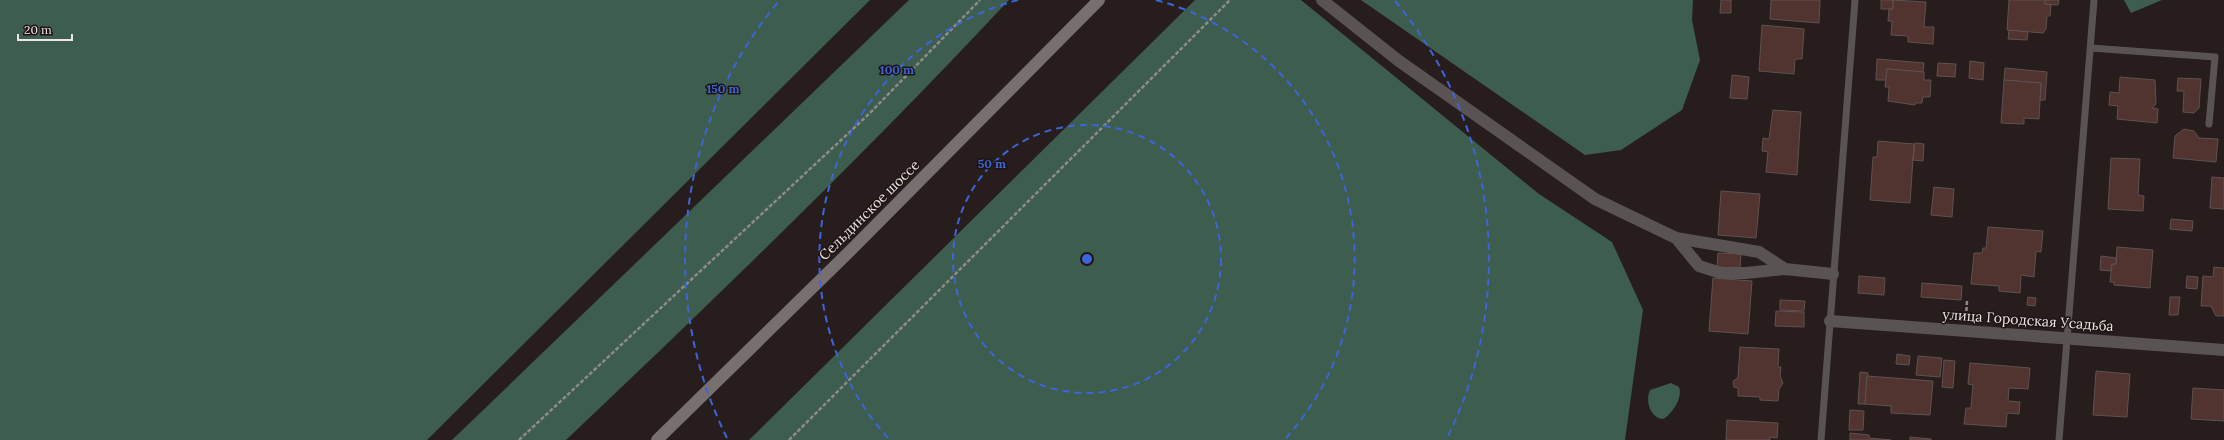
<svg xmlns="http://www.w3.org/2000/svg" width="2224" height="440" viewBox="0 0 2224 440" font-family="Lora,serif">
<rect width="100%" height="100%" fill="#271d1c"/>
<g fill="#3d5d4e">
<polygon points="0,0 870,0 427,440 0,440"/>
<path d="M909 0H1009C867 152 717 297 566 440H452Z"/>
<polygon points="1195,0 1301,0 1539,194 1612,242 1643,310 1625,440 749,440"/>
<polygon points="1361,0 1693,0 1692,20 1700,60 1682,110 1621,150 1585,155"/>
<polygon points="2124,0 2162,0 2131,13"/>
<path d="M1671 383 1679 387C1683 398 1672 414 1663 419 1650 418 1645 401 1650 390Z"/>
</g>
<g fill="#513330" stroke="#5e5251">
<polygon points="1721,0 1731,0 1731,13 1720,13"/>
<polygon points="1771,0 1820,0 1819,23 1770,19"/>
<rect x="1881" y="0" width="12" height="9"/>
<polygon points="1893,0 1926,2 1924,27 1934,27 1933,44 1908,42 1908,36 1891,35 1892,21 1888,21 1889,9 1893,9"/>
<polygon points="2009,0 2045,0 2045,4 2051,5 2050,16 2047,16 2046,29 2043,33 2007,30"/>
<polygon points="2045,0 2059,0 2058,5 2045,4"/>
<polygon points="1762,25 1804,29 1802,59 1795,59 1794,74 1759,71"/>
<polygon points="2009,30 2028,32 2027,40 2008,39"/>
<polygon points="1877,59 1924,63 1923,72 1887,69 1886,80 1876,80"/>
<polygon points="1970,61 1984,63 1983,80 1969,78"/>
<polygon points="1938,63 1956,64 1955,77 1937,76"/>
<polygon points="2005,68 2047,72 2045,100 2040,100 2041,83 2004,80"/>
<polygon points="1887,69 1924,72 1924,80 1931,80 1930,97 1923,97 1922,103 1915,103 1915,105 1888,101 1889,87 1885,87"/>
<polygon points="1732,75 1749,77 1747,99 1730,98"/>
<polygon points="2120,77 2155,80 2156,104 2152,108 2158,109 2157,123 2117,119 2118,106 2109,105 2110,92 2119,93"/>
<polygon points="2178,78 2201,79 2199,108 2194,113 2183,112 2184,91 2177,91"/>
<polygon points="2004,80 2041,83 2039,119 2024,118 2024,124 2001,123"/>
<polygon points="1773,110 1801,112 1797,175 1766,172 1768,152 1762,151 1763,138 1769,139"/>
<polygon points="2184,129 2194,131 2199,138 2218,139 2216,162 2173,158 2175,136"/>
<polygon points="1878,141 1914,144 1910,203 1870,200 1873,157 1877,157"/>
<polygon points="1915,143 1924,144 1923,161 1913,160"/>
<polygon points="2111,158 2140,159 2138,195 2144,196 2143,211 2108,209"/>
<polygon points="2212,177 2224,178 2224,209 2210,208"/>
<polygon points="1934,187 1954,189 1952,217 1931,215"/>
<polygon points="1721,191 1760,194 1756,238 1718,235"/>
<polygon points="2171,219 2193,221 2192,231 2170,229"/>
<polygon points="1988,227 2043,231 2041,252 2036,251 2034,277 2021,275 2020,293 1999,291 1999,286 1971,284 1974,253 1982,253 1983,248 1986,248"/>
<polygon points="2117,247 2153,250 2150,288 2114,285 2114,282 2110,282 2112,264 2116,264"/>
<polygon points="1718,253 1741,254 1740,268 1717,267"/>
<polygon points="2101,256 2116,258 2116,264 2112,264 2111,271 2100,270"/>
<polygon points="2214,267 2224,268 2224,316 2216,316 2211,306 2201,306 2203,276 2213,277"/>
<polygon points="1859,276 1885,278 1884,295 1858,293"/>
<polygon points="2187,276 2198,277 2197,289 2186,288"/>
<polygon points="1713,278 1752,281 1748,334 1709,331"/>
<polygon points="1922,283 1962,286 1961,300 1921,297"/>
<polygon points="2028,297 2036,298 2035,306 2027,305"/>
<polygon points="2170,297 2180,297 2178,315 2169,315"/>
<polygon points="1780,300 1805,301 1804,311 1780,310"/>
<polygon points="1776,311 1804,312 1804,327 1775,326"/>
<polygon points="1740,347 1779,349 1778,367 1781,367 1780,376 1783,383 1779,389 1778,401 1760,400 1760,397 1738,396 1738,388 1734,387 1733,381 1738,378"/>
<polygon points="1897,354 1910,356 1909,365 1896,364"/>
<polygon points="1918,356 1942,358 1940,377 1916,375"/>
<polygon points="1944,360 1955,361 1953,388 1942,387"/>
<polygon points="1970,363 2030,368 2028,389 2009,388 2008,401 2020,402 2019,414 2007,413 2006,427 1964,424 1966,408 1971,408 1973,385 1968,384"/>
<polygon points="2096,371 2130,374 2127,417 2093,415"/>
<polygon points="1860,372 1868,373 1865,404 1858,404"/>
<polygon points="1867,376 1933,381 1930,415 1891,413 1891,406 1865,404"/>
<polygon points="2193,388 2224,390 2224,421 2191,419"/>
<polygon points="1850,410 1864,411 1863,430 1849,430"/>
<polygon points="1727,420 1778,423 1777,438 1770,437 1770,440 1726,440"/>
<polygon points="1850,433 1869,435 1869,438 1891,440 1850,440"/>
<polygon points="1910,437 1931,439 1931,440 1910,440"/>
</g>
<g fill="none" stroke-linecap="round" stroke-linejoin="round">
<g stroke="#928a89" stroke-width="2.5" stroke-dasharray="4 2" stroke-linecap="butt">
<polyline points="1966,317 1967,301"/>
<polyline points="519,440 869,114 980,0"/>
<polyline points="789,440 1230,0"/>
</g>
<g stroke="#595353" stroke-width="7">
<polyline points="2091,48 2215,57 2209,124"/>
<polyline points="1821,440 1855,0"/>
<polyline points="2059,440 2094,0"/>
</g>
<g stroke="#595353" stroke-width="12">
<polyline points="1322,0 1399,61 1595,199 1676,238 1699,266 1721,273 1746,273 1785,269 1833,274"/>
<polyline points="1676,238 1759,252 1785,269"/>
<polyline points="1830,321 2224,350"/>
</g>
<polyline stroke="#78706f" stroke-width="12" points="657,440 849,252 1099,0"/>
</g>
<g fill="none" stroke="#3c65da" stroke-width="2" stroke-dasharray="7 5">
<circle cx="1087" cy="259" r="134"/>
<path d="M888 438A268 268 0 0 1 1018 0M1156 0A268 268 0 0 1 1286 438"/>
<path d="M727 438A402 402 0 0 1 779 1M1395 1A402 402 0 0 1 1447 438"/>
</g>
<g text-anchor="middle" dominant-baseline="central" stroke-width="3" stroke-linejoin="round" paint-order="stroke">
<g font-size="14" fill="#ede6e5" stroke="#1e1413">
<text transform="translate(869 210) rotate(-45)">Сельдинское шоссе</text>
<text transform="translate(2028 320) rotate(4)">улица Городская Усадьба</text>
</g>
</g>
<circle cx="1087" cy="259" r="6" fill="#3c65da" stroke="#1e1413" stroke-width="2"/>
<g font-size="12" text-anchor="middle" font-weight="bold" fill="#3c65da" stroke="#1e1413" stroke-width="3" stroke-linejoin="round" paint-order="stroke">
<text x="897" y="74">100 m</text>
<text x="723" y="93">150 m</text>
<text x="992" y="168">50 m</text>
</g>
<path d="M18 34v6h54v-6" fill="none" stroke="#ede6e5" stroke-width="2"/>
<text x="24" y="34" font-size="12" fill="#ede6e5" stroke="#1e1413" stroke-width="3" paint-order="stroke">20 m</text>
</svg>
